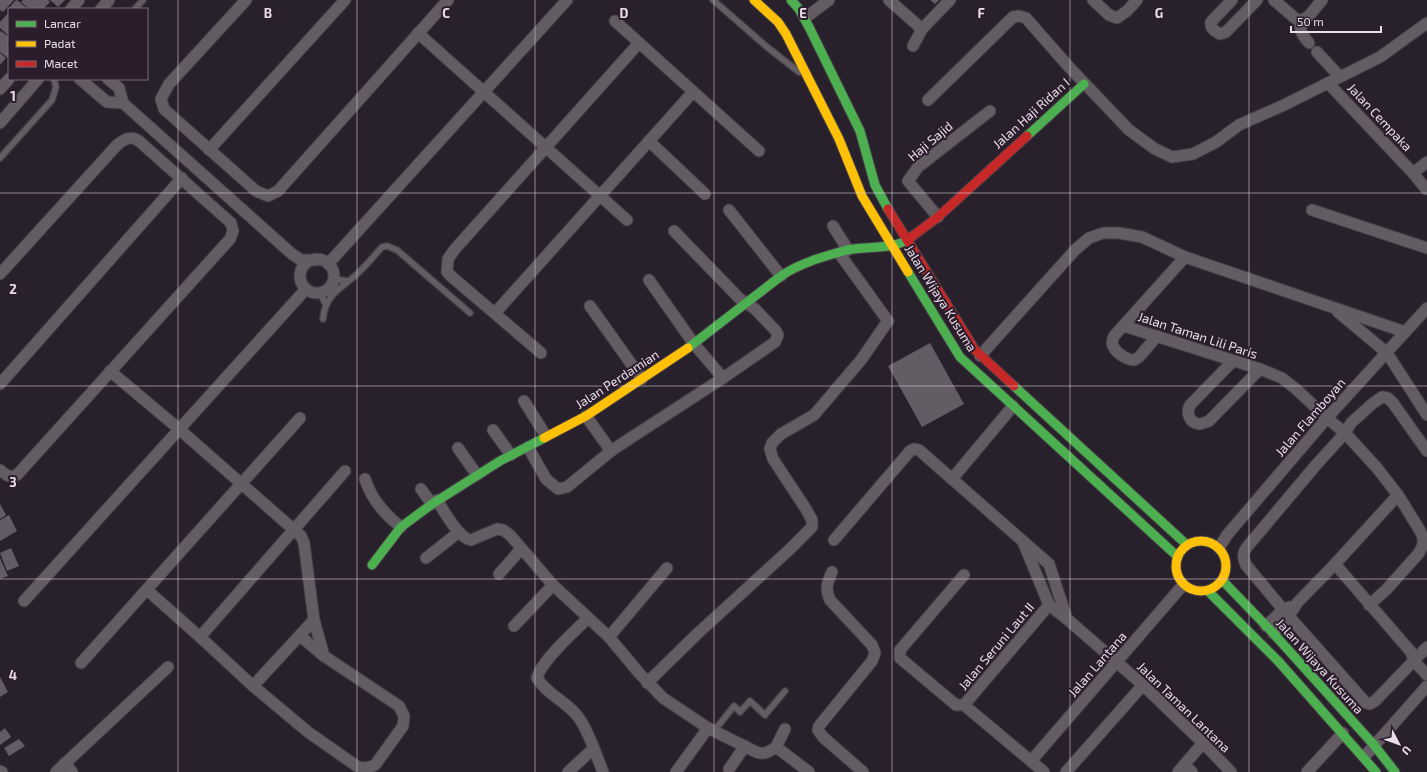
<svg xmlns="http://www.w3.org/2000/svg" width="1427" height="772" viewBox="0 0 1427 772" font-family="'Exo 2',sans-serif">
<rect width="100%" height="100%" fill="#28202a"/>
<g fill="#635c64">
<polygon points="0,0 14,0 3,12 0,10"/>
<polygon points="16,0 17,0 28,9 9,9 9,12 7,10"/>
<polygon points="23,0 48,0 50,2 43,9 29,9 21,2"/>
<polygon points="50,0 65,0 58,7"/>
<polygon points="930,0 939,0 935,4"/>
<polygon points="9,12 9,36 0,28 0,22"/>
<polygon points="1,31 9,37 9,57 8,58 0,52 0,32"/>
<polygon points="0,53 6,58 0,65"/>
<polygon points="930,343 964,404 922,427 888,366"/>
<polygon points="0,504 6,515 0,519"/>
<polygon points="9,515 17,531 0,541 0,520"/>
<polygon points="11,548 19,566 7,571 0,553"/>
<polygon points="0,558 8,576 0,579"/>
<polygon points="0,677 8,692 0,697"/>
<polygon points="5,728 11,737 0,745 0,732"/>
<polygon points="19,739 25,746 9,756 4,748"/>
</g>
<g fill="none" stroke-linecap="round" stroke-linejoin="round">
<g stroke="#443d45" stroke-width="8">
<g id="lane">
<polyline points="713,0 767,47 799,72"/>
<polyline points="135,9 143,0"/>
<polyline points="0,158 52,100 56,87 54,79"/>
<polyline points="334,279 347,281"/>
<polyline points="320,293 326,305"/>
<path d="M323 319C325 295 340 289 356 275 365 267 374 256 382 247L387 246 397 250 470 313"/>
<polyline points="714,731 734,706 740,712 750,701 765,715 785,691"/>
</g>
</g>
<g stroke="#443d45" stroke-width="13">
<g id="street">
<polyline points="246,0 169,84 161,99 164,109 256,191 268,196 278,191 448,0"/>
<polyline points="889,0 922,29"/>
<polyline points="1093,0 1109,15 1117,18 1127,11 1137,0"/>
<path d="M1232 0 1211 22C1210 29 1215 31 1220 34L1226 32 1257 0"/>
<polyline points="1274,0 1296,19 1301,20 1308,17 1322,0"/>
<polyline points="71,9 79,0"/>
<polyline points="101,9 109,0"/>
<polyline points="805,18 829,0"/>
<path d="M1301 20C1299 30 1302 35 1309 43"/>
<polyline points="615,21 759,151"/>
<polyline points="418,33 627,220"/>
<polyline points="913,46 922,29 950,0"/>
<polyline points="1317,52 1340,77"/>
<polyline points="80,79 107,102 123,103"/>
<polyline points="108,79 119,88 123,103 292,254 301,260 316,260"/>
<polyline points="1328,83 1413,173 1426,189"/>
<polyline points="0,89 9,79"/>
<polyline points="928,100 1013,17 1019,16 1026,18 1069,67 1129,130 1155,149 1172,157 1193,154 1216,142 1239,125 1284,105 1380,57 1427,23"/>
<polyline points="0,123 38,79"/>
<polyline points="649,141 705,194"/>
<polyline points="209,150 345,0"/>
<polyline points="1413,173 1427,162"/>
<polyline points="729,210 781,276"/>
<polyline points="1312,210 1427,248"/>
<polyline points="938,217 908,181 918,167 990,111"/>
<polyline points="833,226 848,250"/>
<circle cx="317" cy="276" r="17"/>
<polyline points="328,264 567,0"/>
<path d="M0 274 117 145C124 139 131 135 139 141L231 223 233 231 230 239 17 475C9 478 6 475 0 470"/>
<polyline points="649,280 694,344 723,378"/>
<polyline points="590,306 642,379"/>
<polyline points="1338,312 1387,353 1427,415"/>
<polyline points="495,313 693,92"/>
<polyline points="1124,326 1260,369 1282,378 1296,389 1327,418 1345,433 1377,468 1398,495 1419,529 1423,537 1423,545 1419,553 1386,590 1369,605"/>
<path d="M1157 336 1139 357 1134 360C1127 360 1116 353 1113 346 1111 342 1113 339 1114 336L1185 257"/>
<polyline points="541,353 452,277 447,272 448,259 455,249 639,43"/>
<polyline points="980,356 1075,250 1089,238 1103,233 1119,233 1142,237 1185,257 1405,332"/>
<path d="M1233 361 1190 405C1186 412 1189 423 1199 424 1202 424 1206 422 1209 421L1260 369"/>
<polyline points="110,371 179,429 301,536 304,543 314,620 324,656"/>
<polyline points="0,384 182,178"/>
<polyline points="524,401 546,436"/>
<polyline points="586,416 611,451"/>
<polyline points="493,430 511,455"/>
<polyline points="528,447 546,479 558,489 567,487 611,451 629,439 723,378 775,342 778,335 776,331 755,309 740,299 674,231"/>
<polyline points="458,448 477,475"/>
<path d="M1427 451 1393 403 1388 398 1382 397 1372 404 1351 423 1345 433 1316 465 1247 547C1242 554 1243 558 1246 565L1286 613 1366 703 1370 704 1375 701 1427 647"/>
<path d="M365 479C371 498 384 514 401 527"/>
<polyline points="952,479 1013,406"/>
<polyline points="421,489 432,504"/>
<path d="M437 500C444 511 458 538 471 540L497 529 503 530 510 535 553 585 609 637 639 673 663 698 708 728 756 752C764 755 769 752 776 747L809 772"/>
<polyline points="834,540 910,451 914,449 919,450 1049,564 1067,619 1143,685 1203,743 1231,772"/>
<polyline points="1024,544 1049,605 1067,619"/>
<polyline points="1219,548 1227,535 1327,418 1427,308"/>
<polyline points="426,558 459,532"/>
<polyline points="1335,564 1411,652 1414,661 1427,675"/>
<path d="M832 572C827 583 825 589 830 600L872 645 875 653 872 661 819 726 818 730 823 737 863 772"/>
<polyline points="499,574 521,549"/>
<polyline points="964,575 900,650 900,658 956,705 964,705 1044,772"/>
<polyline points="147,590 200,637 253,686 308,732 358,767 367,768 375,765 403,726 404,716 399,706 324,656 300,636"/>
<polyline points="24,601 306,289"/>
<path d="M588 618C574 632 541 661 537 678 547 695 568 702 579 718 590 734 596 755 603 772"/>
<polyline points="514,626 553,585"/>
<polyline points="1266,626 1283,610 1289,607"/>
<polyline points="1273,633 1289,616 1297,603 1335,564 1398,495"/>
<polyline points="200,637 345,471"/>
<polyline points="609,637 667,568"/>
<polyline points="81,663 300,418"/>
<polyline points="647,683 697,634 789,550 812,527 812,520 806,509 773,459 770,449 772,443 781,434 814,415 861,360 888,321 839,253"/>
<polyline points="253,686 314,620"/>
<polyline points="964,705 1049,605"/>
<polyline points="776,747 785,729"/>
<polyline points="1364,757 1427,686"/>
<polyline points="1031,761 1183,585"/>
<polyline points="65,763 72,772"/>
<polyline points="1184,765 1192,772"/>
<polyline points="729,769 745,746"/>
<polyline points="0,771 2,772"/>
<polyline points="56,772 168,667"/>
<polyline points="568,772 593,749"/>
<polyline points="676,772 708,728"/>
<polyline points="1066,772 1143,685"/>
<polyline points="1178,772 1203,743"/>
<polyline points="1307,772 1343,733"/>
</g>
</g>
<g stroke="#443d45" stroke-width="11">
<g id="fast">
<polyline points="791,0 799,9 809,27 860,131 875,185 888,209"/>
<polyline points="1027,136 1084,84"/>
<polyline points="908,272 960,357 1178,557"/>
<path d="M688 348 781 276C800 263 825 256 847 250 865 246 895 250 910 238"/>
<polyline points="1014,386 1187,545"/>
<polyline points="372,565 401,527 432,504 500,461 544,438"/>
<polyline points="1222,580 1273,633 1374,745 1395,772"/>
<polyline points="1208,591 1279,662 1376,772"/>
</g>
</g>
<g stroke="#443d45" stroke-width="11">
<g id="slow">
<polyline points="754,0 778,22 786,34 839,139 862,196 908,272"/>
<polyline points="544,438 586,416 688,348"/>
<circle cx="1201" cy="566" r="25"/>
</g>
</g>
<g stroke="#443d45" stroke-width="11">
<g id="jam">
<polyline points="888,209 975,350 1014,386"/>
<polyline points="910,238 938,217 1027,136"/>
</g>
</g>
<use href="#lane" stroke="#635c63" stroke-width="5.5"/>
<use href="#street" stroke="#635c63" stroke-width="11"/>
<use href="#fast" stroke="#4caf50" stroke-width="9"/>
<use href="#slow" stroke="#ffc107" stroke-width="9"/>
<use href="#jam" stroke="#c62828" stroke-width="9"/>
</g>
<path fill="none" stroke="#e8dde8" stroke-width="1" stroke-opacity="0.55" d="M178 0V772M357 0V772M535 0V772M714 0V772M892 0V772M1070 0V772M1249 0V772M0 193H1427M0 386H1427M0 579H1427"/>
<g text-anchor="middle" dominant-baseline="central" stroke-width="4" stroke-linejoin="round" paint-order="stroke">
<g font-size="13" fill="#e8dde8" stroke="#2c1d2d">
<text transform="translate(1031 113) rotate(-42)">Jalan Haji Ridan I</text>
<text transform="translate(1380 117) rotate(47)">Jalan Cempaka</text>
<text transform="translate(930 141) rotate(-40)">Haji Sajid</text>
<text transform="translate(941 298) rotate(58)">Jalan Wijaya Kusuma</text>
<text transform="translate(1198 335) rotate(18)">Jalan Taman Lili Paris</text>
<text transform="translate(617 379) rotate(-33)">Jalan Perdamian</text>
<text transform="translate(1310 417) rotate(-49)">Jalan Flamboyan</text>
<text transform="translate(996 646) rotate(-50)">Jalan Seruni Laut II</text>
<text transform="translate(1097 664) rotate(-49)">Jalan Lantana</text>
<text transform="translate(1320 666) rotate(48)">Jalan Wijaya Kusuma</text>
<text transform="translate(1184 707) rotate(44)">Jalan Taman Lantana</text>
</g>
</g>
<g font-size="13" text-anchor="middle" font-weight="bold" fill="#e8dde8" stroke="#2c1d2d" stroke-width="4" stroke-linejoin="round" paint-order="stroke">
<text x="268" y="18">B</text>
<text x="446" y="18">C</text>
<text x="624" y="18">D</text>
<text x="803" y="18">E</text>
<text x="981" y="18">F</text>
<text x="1159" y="18">G</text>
<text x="13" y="101">1</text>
<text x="13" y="294">2</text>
<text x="13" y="487">3</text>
<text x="13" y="680">4</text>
</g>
<rect x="8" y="8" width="140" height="72" fill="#2c1d2d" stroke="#776a78"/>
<rect x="16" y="21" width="20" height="6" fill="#4caf50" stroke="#776a78"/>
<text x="44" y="28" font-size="12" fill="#e8dde8">Lancar</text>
<rect x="16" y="41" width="20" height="6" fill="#ffc107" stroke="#776a78"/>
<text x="44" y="48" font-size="12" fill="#e8dde8">Padat</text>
<rect x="16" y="61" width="20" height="6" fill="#c62828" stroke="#776a78"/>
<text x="44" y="68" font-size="12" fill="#e8dde8">Macet</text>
<g transform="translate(1399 744) rotate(131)" stroke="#2c1d2d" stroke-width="3" paint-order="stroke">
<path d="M0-3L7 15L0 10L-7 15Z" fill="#e8dde8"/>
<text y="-6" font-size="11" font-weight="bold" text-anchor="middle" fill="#e8dde8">U</text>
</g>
<path d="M1291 26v6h90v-6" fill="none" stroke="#e8dde8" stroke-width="2"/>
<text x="1297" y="26" font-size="12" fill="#e8dde8" stroke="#2c1d2d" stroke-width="3" paint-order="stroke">50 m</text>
</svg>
